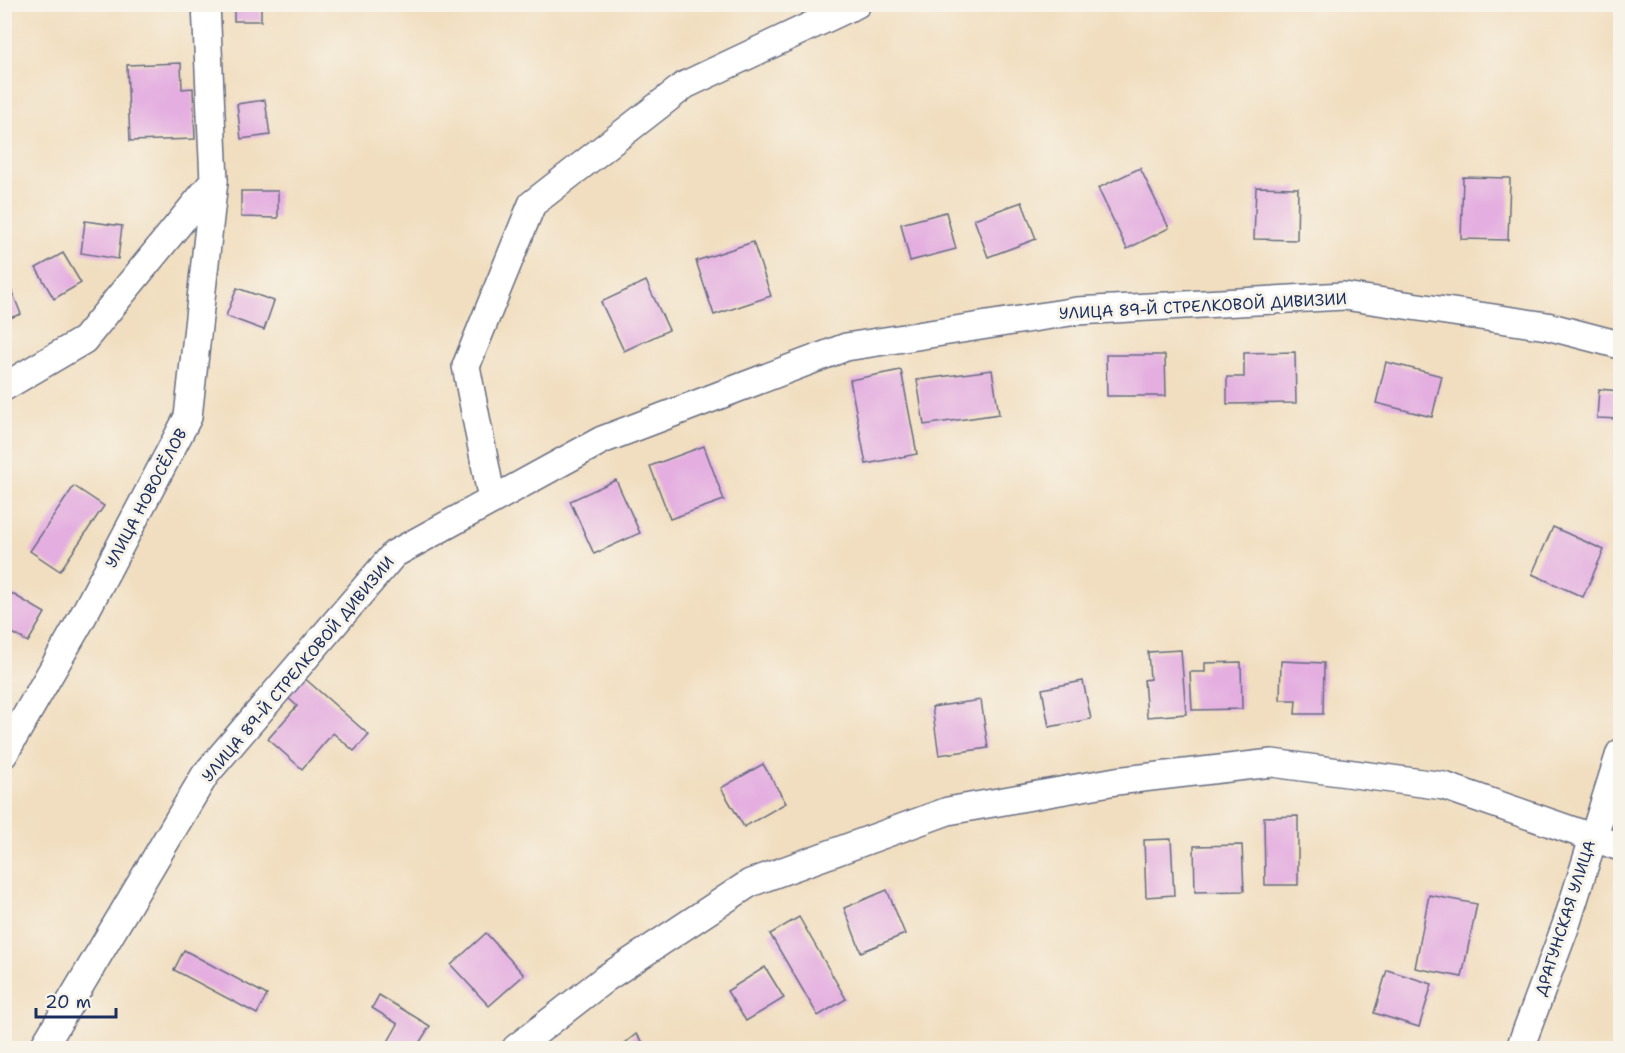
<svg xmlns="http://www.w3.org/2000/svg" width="1625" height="1053" viewBox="0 0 1625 1053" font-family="'Shantell Sans',sans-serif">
<rect width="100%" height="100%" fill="#f7f3e8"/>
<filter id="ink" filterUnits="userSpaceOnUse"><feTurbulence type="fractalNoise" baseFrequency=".0167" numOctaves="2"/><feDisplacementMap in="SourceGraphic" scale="12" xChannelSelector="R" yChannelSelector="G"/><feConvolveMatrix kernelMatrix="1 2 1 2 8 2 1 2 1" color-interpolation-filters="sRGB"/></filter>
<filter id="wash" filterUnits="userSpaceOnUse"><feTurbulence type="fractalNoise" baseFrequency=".008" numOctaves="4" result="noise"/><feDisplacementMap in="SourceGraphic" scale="24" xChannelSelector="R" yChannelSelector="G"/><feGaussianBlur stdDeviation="1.35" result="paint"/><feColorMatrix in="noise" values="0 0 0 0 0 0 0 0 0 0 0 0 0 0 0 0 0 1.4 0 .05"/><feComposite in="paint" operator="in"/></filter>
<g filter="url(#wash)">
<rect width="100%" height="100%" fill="#f1dec0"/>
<g id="blocks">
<g fill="#e4aee0">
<rect x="234" y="4" width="27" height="17"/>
<polygon points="181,63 182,89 193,88 195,139 130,141 127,65"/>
<polygon points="265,100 270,135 241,139 237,104"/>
<polygon points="1140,168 1169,228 1127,249 1098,188"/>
<polygon points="1463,177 1510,178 1508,240 1461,239"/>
<polygon points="1256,187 1298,188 1297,240 1254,239"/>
<polygon points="241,191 278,191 278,218 241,217"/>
<polygon points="1022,202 1036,239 988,257 974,219"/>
<polygon points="946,212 956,249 910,261 901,224"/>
<polygon points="85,221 122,226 118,259 81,253"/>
<polygon points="753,242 771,296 714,315 696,261"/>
<polygon points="63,253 81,283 54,299 36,268"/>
<polygon points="646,281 669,330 624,351 601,302"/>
<polygon points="9,284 21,314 4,320 4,286"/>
<polygon points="237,288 274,301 264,330 226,316"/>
<polygon points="1295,352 1296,403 1227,404 1227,377 1244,377 1244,353"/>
<polygon points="1106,355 1165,355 1166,396 1107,396"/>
<polygon points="1386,362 1442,376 1432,417 1376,403"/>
<polygon points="901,370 917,454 866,464 850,380"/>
<polygon points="992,370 999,414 924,425 917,380"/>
<polygon points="1599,389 1620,391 1620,419 1597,418"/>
<polygon points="704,446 724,500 670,519 650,466"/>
<polygon points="616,480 640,533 594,554 570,501"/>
<polygon points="74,486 104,506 60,571 30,551"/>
<polygon points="1553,527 1604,550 1583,597 1532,574"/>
<polygon points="4,589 45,613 28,642 4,628"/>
<polygon points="1181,650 1186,714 1147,717 1144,680 1150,679 1148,652"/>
<polygon points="1281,661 1324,663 1323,714 1295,714 1296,700 1280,700"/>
<polygon points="1241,662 1242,709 1192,710 1190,672 1205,672 1205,663"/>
<polygon points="302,676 369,735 354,751 333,733 302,769 268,739 297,706 285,695"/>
<polygon points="1083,681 1091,719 1049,727 1042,689"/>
<polygon points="981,700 988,748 939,755 932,707"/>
<polygon points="763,764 786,803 744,827 721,788"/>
<polygon points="1298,816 1298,885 1265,885 1264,817"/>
<polygon points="1171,839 1174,895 1146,897 1144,840"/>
<polygon points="1242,845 1244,891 1195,892 1194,846"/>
<polygon points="887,890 905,934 861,952 844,908"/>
<polygon points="1429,895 1477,904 1462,977 1415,968"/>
<polygon points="799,917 846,999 818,1016 770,934"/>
<polygon points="486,933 524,975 489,1006 451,965"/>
<polygon points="184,950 267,995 257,1014 174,970"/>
<polygon points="765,967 784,998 746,1021 727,991"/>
<polygon points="1387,970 1432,984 1419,1027 1374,1013"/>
<polygon points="379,995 430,1026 416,1048 385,1047 398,1024 372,1008"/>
<polygon points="636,1034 648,1048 619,1048"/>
</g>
</g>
</g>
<g filter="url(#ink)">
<use href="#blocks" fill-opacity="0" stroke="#666c80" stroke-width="1.5"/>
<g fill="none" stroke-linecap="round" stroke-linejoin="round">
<g stroke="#666c80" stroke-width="30">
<g id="minor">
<polyline points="4,387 84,340 214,181 206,4"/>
<polyline points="492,500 466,366 532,204 685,85 857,4"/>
<polyline points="4,754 81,620 188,417 214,181"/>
<polyline points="43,1048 205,775 394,554 602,440 846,347 1077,311 1344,296 1547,326 1620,345"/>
<polyline points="516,1048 606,978 750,883 948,811 1116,781 1272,763 1444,786 1620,847"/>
<polyline points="1520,1048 1566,925 1620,753"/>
</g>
</g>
<use href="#minor" stroke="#fff" stroke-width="27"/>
</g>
</g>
<g text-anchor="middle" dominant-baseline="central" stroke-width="6" stroke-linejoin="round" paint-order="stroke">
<g font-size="16" fill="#1b2f5e" stroke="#f7f3e8">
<text transform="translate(1203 306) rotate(-3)">УЛИЦА 89-Й СТРЕЛКОВОЙ ДИВИЗИИ</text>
<text transform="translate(146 498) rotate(-62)">УЛИЦА НОВОСЁЛОВ</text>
<text transform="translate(298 669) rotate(-50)">УЛИЦА 89-Й СТРЕЛКОВОЙ ДИВИЗИИ</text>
<text transform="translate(1565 918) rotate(-72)">ДРАГУНСКАЯ УЛИЦА</text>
</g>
</g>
<rect width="1625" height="1053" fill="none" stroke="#f7f3e8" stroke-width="24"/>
<path d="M36 1008v9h80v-9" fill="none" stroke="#1b2f5e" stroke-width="3"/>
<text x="45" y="1008" font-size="18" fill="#1b2f5e" stroke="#f7f3e8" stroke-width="4.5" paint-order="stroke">20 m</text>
</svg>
